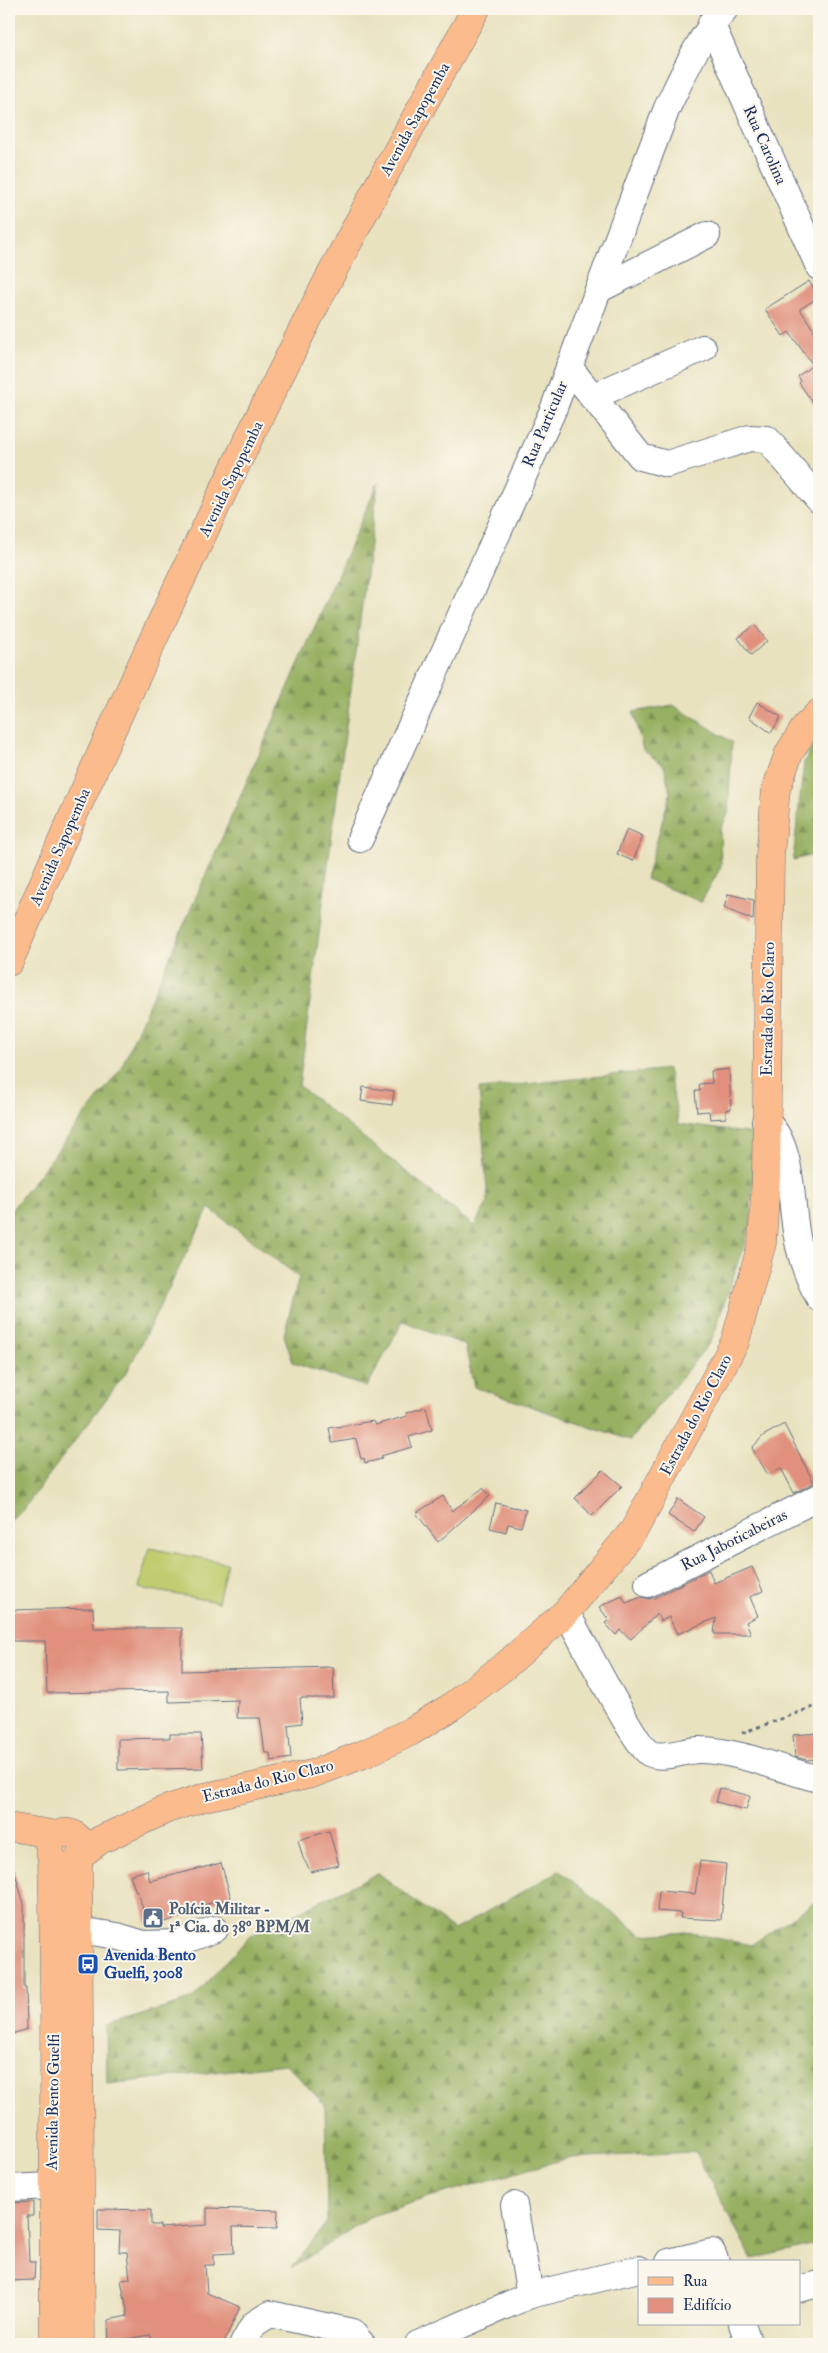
<svg xmlns="http://www.w3.org/2000/svg" width="828" height="2353" viewBox="0 0 828 2353" font-family="'IM FELL Double Pica',serif">
<defs>
<pattern id="forest-firs" width="22" height="20" patternUnits="userSpaceOnUse" patternTransform="scale(1.25)"><rect width="22" height="20" fill="#97b062"/><path d="M5 1l3.5 6h-7zM16 11l3.5 6h-7z" fill="#7a9054"/></pattern>
</defs>
<rect width="100%" height="100%" fill="#fbf7ec"/>
<filter id="ink" filterUnits="userSpaceOnUse"><feTurbulence type="fractalNoise" baseFrequency=".02" numOctaves="2"/><feDisplacementMap in="SourceGraphic" scale="10" xChannelSelector="R" yChannelSelector="G"/><feConvolveMatrix kernelMatrix="1 2 1 2 8 2 1 2 1" color-interpolation-filters="sRGB"/></filter>
<filter id="wash" filterUnits="userSpaceOnUse"><feTurbulence type="fractalNoise" baseFrequency=".0096" numOctaves="4" result="noise"/><feDisplacementMap in="SourceGraphic" scale="20" xChannelSelector="R" yChannelSelector="G"/><feGaussianBlur stdDeviation="1.12" result="paint"/><feColorMatrix in="noise" values="0 0 0 0 0 0 0 0 0 0 0 0 0 0 0 0 0 1.4 0 .05"/><feComposite in="paint" operator="in"/></filter>
<g filter="url(#wash)">
<rect width="100%" height="100%" fill="#e9e2bf"/>
<g fill="url(#forest-firs)" stroke="#597060">
<polygon points="378,483 299,1086 474,1226 488,1202 479,1089 668,1069 679,1124 754,1134 751,1224 712,1340 630,1440 474,1387 465,1345 403,1321 367,1387 293,1363 284,1335 299,1277 209,1208 128,1370 22,1511 9,1522 9,1213 120,1070"/>
<polygon points="673,705 732,742 728,814 720,830 721,867 701,902 646,879 670,794 664,765 643,750 633,712"/>
<polygon points="819,735 819,848 817,854 793,860 804,762"/>
<polygon points="559,1871 642,1935 686,1932 751,1945 819,1899 819,2243 752,2259 695,2152 568,2158 426,2198 369,2217 292,2268 327,2222 325,2105 286,2064 107,2084 106,2026 191,2000 250,1936 378,1873 454,1930"/>
</g>
<polygon fill="#bfcd6f" stroke="#6d7e66" points="149,1548 227,1563 218,1602 139,1588"/>
<g id="blocks">
<g fill="#e0907c">
<polygon points="809,281 819,297 800,309 819,338 819,411 799,383 801,381 798,376 813,365 789,332 783,336 765,309"/>
<polygon points="755,625 767,641 751,655 738,638"/>
<polygon points="757,702 781,717 771,733 749,717"/>
<polygon points="627,829 643,836 633,861 617,854"/>
<polygon points="728,894 754,900 753,920 724,908"/>
<polygon points="729,1069 731,1109 726,1110 726,1118 710,1119 709,1111 697,1112 695,1091 700,1091 699,1084 712,1083 711,1071"/>
<polygon points="363,1087 394,1091 392,1105 361,1101"/>
<polygon points="426,1407 432,1430 409,1437 412,1447 381,1456 382,1459 365,1463 364,1458 361,1459 356,1439 332,1443 329,1428 373,1421 375,1425 407,1416 406,1413"/>
<polygon points="784,1424 814,1483 794,1493 781,1468 768,1475 752,1448 763,1436"/>
<polygon points="603,1470 622,1486 592,1516 575,1498"/>
<polygon points="483,1488 490,1496 438,1542 416,1513 443,1496 452,1511"/>
<polygon points="678,1499 704,1517 694,1532 668,1515"/>
<polygon points="496,1503 526,1510 521,1527 508,1524 506,1532 490,1528"/>
<polygon points="752,1567 763,1591 750,1597 758,1616 746,1622 751,1634 714,1634 716,1618 677,1634 669,1617 661,1621 657,1614 631,1639 620,1630 616,1635 605,1623 609,1620 599,1607 622,1596 626,1603 641,1597 648,1599 654,1598 709,1570 714,1583"/>
<polygon points="93,1608 94,1628 182,1628 182,1671 333,1667 334,1698 300,1698 302,1723 288,1725 291,1758 271,1761 270,1753 265,1753 260,1718 237,1718 238,1700 169,1702 169,1691 47,1693 45,1641 9,1641 9,1610"/>
<polygon points="819,1733 819,1759 807,1760 795,1757 793,1735"/>
<polygon points="170,1734 201,1734 203,1768 118,1770 118,1739 170,1738"/>
<polygon points="720,1788 750,1796 746,1810 716,1802"/>
<polygon points="329,1831 339,1865 311,1872 303,1858 298,1840"/>
<polygon points="700,1861 726,1864 721,1920 680,1918 681,1913 657,1911 659,1891 695,1894"/>
<polygon points="221,1863 231,1898 196,1907 197,1912 148,1927 138,1892 136,1892 130,1875 147,1870 150,1881"/>
<polygon points="9,1866 13,1866 24,1904 24,1988 26,1988 27,2029 9,2035"/>
<polygon points="33,2202 33,2216 27,2216 29,2262 35,2262 34,2280 9,2281 9,2203"/>
<polygon points="207,2208 278,2210 277,2228 233,2227 234,2253 214,2254 214,2265 205,2265 207,2293 240,2307 223,2344 152,2344 151,2335 109,2342 108,2320 128,2316 121,2280 130,2279 127,2252 119,2252 120,2231 98,2230 98,2209 151,2210 151,2225 160,2225 160,2228 207,2225"/>
</g>
</g>
</g>
<g filter="url(#ink)">
<use href="#blocks" fill-opacity="0" stroke="#636e80" stroke-width="1"/>
<g fill="none" stroke-linecap="round" stroke-linejoin="round">
<g stroke="#636e80" stroke-width="28">
<g id="minor">
<polyline points="711,23 819,267"/>
<polyline points="598,290 707,235"/>
<polyline points="569,367 641,457 667,464 750,438 767,439 819,500"/>
<polyline points="592,397 703,348"/>
<path d="M360 839 553 410 667 108C684 73 699 37 725 9"/>
<path d="M765 1121C794 1143 790 1203 797 1237 801 1258 809 1280 819 1298"/>
<polyline points="648,1584 819,1497"/>
<path d="M566 1612C579 1634 634 1744 649 1753 664 1761 685 1749 701 1750 741 1751 781 1770 819 1779"/>
<polyline points="79,1930 117,1936 143,1944 178,1943 215,1929"/>
<polyline points="9,2188 52,2186"/>
<polyline points="514,2205 530,2295"/>
<polyline points="669,2262 712,2252 716,2262"/>
<polyline points="799,2289 819,2284"/>
<polyline points="742,2324 749,2344"/>
<polyline points="243,2344 254,2324 270,2314 352,2332 362,2344"/>
<polyline points="418,2344 530,2295 639,2269"/>
</g>
</g>
<g stroke="#636e80" stroke-width="29">
<g id="major">
<path d="M9 962C102 747 200 533 306 323 360 217 418 113 476 9"/>
<polyline points="9,1827 57,1835"/>
<polyline points="83,1853 100,1840 167,1809 205,1797 312,1774 364,1754 410,1732 448,1709 506,1665 566,1612 634,1530 735,1342 762,1243 766,1178 770,855 776,789 789,753 806,726 819,713"/>
<path d="M52 1860C61 1868 69 1868 78 1862L83 1848C79 1829 56 1827 49 1846L52 1860C57 2021 52 2183 54 2344"/>
<polyline points="78,1862 81,2344"/>
</g>
</g>
<polyline stroke="#636e80" stroke-width="3" stroke-dasharray="4 4" stroke-linecap="butt" points="742,1733 819,1705"/>
<use href="#minor" stroke="#fff" stroke-width="26"/>
<use href="#major" stroke="#fbbb8c" stroke-width="28"/>
</g>
</g>
<defs>
<g id="civic-square" transform="scale(1.125)"><rect x="-9" y="-9" width="18" height="18" rx="4" fill="#5c6f8a" stroke="#fbf7ec"/><path d="M-.6-6.5H3V-4.5H.6V-3L4-1V1h2V6H-6V1h2V-1L-.6-3ZM-1.2 2.5V6h2.4V2.5Z" fill="#fff"/></g>
<g id="bus-square" transform="scale(1.125)"><rect x="-9" y="-9" width="18" height="18" rx="4" fill="#1a4fb4" stroke="#fbf7ec"/><path d="M-5-6H5V4H4V6H2V4H-2V6H-4V4H-5ZM-3.5-4V0h7V-4ZM-3.5 1.2v1.5H-2V1.2ZM2 1.2v1.5H3.5V1.2Z" fill="#fff"/></g>
</defs>
<g fill-rule="evenodd">
<use href="#civic-square" x="153" y="1918"/>
<use href="#bus-square" x="88" y="1964"/>
</g>
<g text-anchor="middle" dominant-baseline="central" stroke-width="4" stroke-linejoin="round" paint-order="stroke">
<g font-size="16" fill="#1b2f5e" stroke="#fbf7ec">
<text transform="translate(415 119) rotate(-61)">Avenida Sapopemba</text>
<text transform="translate(765 145) rotate(66)">Rua Carolina</text>
<text transform="translate(545 424) rotate(-67)">Rua Particular</text>
<text transform="translate(231 479) rotate(-64)">Avenida Sapopemba</text>
<text transform="translate(60 847) rotate(-66)">Avenida Sapopemba</text>
<text transform="translate(768 1009) rotate(-89)">Estrada do Rio Claro</text>
<text transform="translate(696 1415) rotate(-62)">Estrada do Rio Claro</text>
<text transform="translate(734 1540) rotate(-27)">Rua Jaboticabeiras</text>
<text transform="translate(268 1781) rotate(-14)">Estrada do Rio Claro</text>
<text transform="translate(53 2102) rotate(-89)">Avenida Bento Guelfi</text>
</g>
<g font-size="16" font-weight="bold" fill="#4e5e75" stroke="#fbf7ec" text-anchor="start">
<text x="169" y="1909">Polícia Militar -<tspan x="169" dy="18">1ª Cia. do 38º BPM/M</tspan></text>
</g>
<g font-size="16" font-weight="bold" fill="#164399" stroke="#fbf7ec" text-anchor="start">
<text x="104" y="1955">Avenida Bento<tspan x="104" dy="18">Guelfi, 3008</tspan></text>
</g>
</g>
<rect width="828" height="2353" fill="none" stroke="#fbf7ec" stroke-width="30"/>
<rect x="638" y="2260" width="162" height="65" fill="#fbf7ec" stroke="#a1a7b3"/>
<rect x="648" y="2277" width="25" height="8" fill="#fbbb8c" stroke="#a1a7b3"/>
<text x="683" y="2286" font-size="15" fill="#1b2f5e">Rua</text>
<rect x="648" y="2298" width="25" height="15" fill="#e0907c" stroke="#a1a7b3"/>
<text x="683" y="2310" font-size="15" fill="#1b2f5e">Edifício</text>
</svg>
